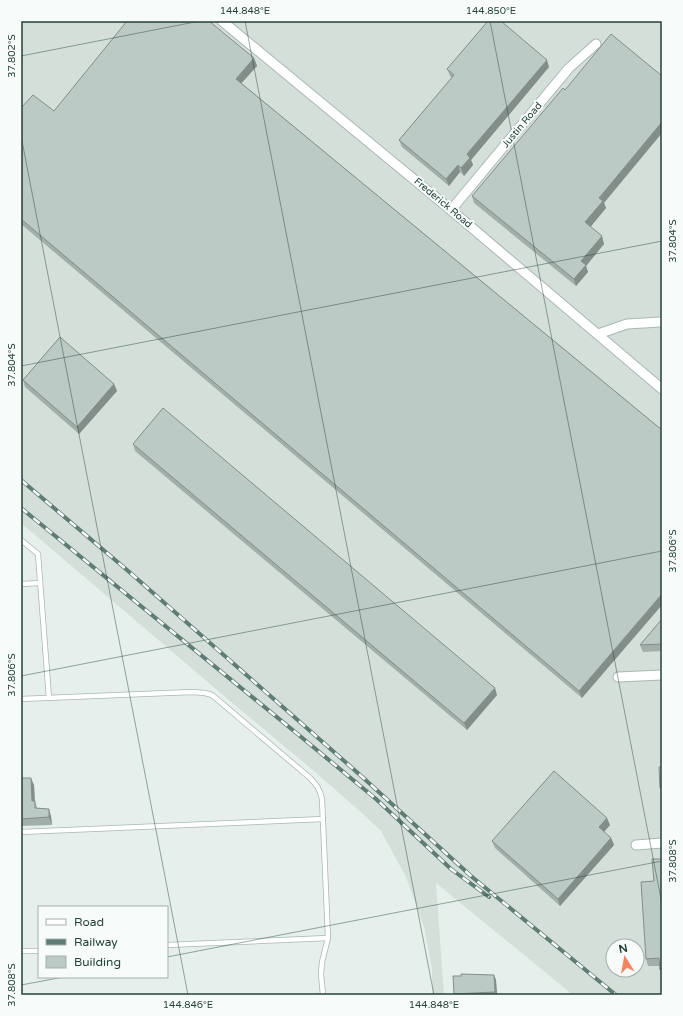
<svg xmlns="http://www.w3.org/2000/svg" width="683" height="1016" viewBox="0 0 683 1016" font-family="'Varela Round',sans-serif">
<rect width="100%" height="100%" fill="#e6efeb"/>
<path fill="#d4dfda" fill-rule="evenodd" d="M21 21H662V995H573L436 883 444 995H432V968L424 927 406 877 381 831 363 814 315 772 230 701 21 523ZM613 946H637V970H613Z"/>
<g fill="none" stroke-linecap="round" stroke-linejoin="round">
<g stroke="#a8b8b2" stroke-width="6">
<g id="service">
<polyline points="21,540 38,554 49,698"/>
<polyline points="21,584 40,583"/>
<path d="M21 699 192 692 205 693 212 695 309 777C316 784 320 789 322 799L328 938 322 962 321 974 323 995"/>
<polyline points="21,832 323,819"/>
<polyline points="167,945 328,938"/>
<polyline points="21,951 39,951"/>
</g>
</g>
<g stroke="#a8b8b2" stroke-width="11">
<g id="minor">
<polyline points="222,21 451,210 662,389"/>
<polyline points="451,210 569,68 596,44"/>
<polyline points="598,334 627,324 660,322"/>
<polyline points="618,677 662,675"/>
<polyline points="636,845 662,843"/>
</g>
</g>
<use href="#service" stroke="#fff" stroke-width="4.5"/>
<use href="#minor" stroke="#fff" stroke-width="9"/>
<g stroke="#5f7d75" stroke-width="4">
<g id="rail">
<polyline points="21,480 127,570 359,774 471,876 616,995"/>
<polyline points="21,508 300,736 376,799 451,869 489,897"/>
</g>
</g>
<use href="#rail" stroke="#f7fbf9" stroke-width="2.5" stroke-dasharray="8" stroke-linecap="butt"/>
</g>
<g fill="#a1aea9">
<polygon points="254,58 257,66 241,83 662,430 582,698 21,224 21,108 54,111"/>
<polygon points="549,67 471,160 473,165 464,176 460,172 449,186 402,147 399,140 452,78 450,76 447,69"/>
<polygon points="472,196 604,203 606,208 590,227 604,244 586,266 588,272 576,286 474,203"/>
<polygon points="23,380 114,384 117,391 79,434 25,387"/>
<polygon points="133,444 497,695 467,730 135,451"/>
<polygon points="662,619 662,651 643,652 640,645"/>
<polygon points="662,766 662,793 660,788"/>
<polygon points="21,778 34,785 35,801 37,808 51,816 52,825 21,826"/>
<polygon points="610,825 604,832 611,838 614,845 560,906 495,848 492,841"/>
<polygon points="662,859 662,976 660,970 659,966 648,966 646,959 654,881"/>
<polygon points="494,975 496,980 497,995 454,995 454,994"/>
</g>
<g fill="#838d89">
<polygon points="254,58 257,66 239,86 236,79"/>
<polygon points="547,60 549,67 471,160 473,165 464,176 461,168 467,154"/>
<polygon points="662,122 662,133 604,203 606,208 588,230 585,222 599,198"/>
<polygon points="458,165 460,172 449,186 446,179"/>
<polygon points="602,236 604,244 586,266 588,272 576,286 574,279 581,261"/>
<polygon points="114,384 117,391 79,434 77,427"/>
<polygon points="662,594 662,605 582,698 579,691"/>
<polygon points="495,688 497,695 467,730 464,723"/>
<polygon points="31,778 34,785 35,808 32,801"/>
<polygon points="49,809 51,816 52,825 49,817"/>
<polygon points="607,818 610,825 602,834 599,827"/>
<polygon points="611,838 614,845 560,906 558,899"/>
<polygon points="494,975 496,980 497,995 496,995 495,992"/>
</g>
<g fill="#bbcac4" stroke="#838d89">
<polygon points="127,21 209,21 254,58 236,79 662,430 662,594 579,691 21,219 21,108 33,95 54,111"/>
<polygon points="488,21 501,21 547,60 467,154 470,158 461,168 458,165 446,179 399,140 454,75 447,69"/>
<polygon points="611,34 662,76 662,122 599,198 603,201 585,222 602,236 581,261 586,265 574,279 472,196 563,88 565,90"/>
<polygon points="60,337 114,384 77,427 23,380"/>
<polygon points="163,408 495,688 464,723 133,444"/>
<polygon points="662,619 662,644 640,645"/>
<polygon points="662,766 662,788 660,788 659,767"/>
<polygon points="554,771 607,818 599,827 611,838 558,899 492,841"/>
<polygon points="21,778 31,778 32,801 35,801 35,808 49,809 49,817 21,819"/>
<polygon points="652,859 662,859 662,970 660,970 659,958 646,959 641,882 654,881"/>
<polygon points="461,974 494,975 495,992 454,994 453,976 461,976"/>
</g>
<path fill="none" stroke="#24423a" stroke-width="1" stroke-opacity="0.45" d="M245 21 434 995M490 21 662 904M21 56 200 21M21 136 188 995M21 366 662 241M21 676 662 551M167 957 662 861M21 985 64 977"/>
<g text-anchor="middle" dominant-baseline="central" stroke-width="4" stroke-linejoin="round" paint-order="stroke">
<g font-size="10" fill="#24423a" stroke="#f7fbf9">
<text transform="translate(522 125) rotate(-50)">Justin Road</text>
<text transform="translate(443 203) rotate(40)">Frederick Road</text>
</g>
</g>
<rect width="683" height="1016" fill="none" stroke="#f7fbf9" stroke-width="44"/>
<rect x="38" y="906" width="130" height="72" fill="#f7fbf9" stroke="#a3b1ad"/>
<rect x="46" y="919" width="20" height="6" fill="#ffffff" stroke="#a3b1ad"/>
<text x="74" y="926" font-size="12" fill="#24423a">Road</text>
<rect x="46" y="939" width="20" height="6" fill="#5f7d75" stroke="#a3b1ad"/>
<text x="74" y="946" font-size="12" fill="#24423a">Railway</text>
<rect x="46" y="956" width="20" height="12" fill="#bbcac4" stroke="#a3b1ad"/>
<text x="74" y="966" font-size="12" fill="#24423a">Building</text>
<g transform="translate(625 958) rotate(349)"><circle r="19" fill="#f7fbf9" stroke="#a3b1ad"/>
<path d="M0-3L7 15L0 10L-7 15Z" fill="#f4845f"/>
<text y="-6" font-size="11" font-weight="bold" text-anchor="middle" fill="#24423a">N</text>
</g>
<rect x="22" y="22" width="639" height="972" fill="none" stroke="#24423a" stroke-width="1.5"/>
<g font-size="10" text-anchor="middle" fill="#24423a">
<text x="245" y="14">144.848°E</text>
<text x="491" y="14">144.850°E</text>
<text transform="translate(11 56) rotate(-90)" y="4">37.802°S</text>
<text transform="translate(672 241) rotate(-90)" y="4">37.804°S</text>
<text transform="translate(11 365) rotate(-90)" y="4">37.804°S</text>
<text transform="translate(672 551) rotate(-90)" y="4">37.806°S</text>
<text transform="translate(11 675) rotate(-90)" y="4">37.806°S</text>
<text transform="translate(672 861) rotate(-90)" y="4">37.808°S</text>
<text transform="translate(11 985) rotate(-90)" y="4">37.808°S</text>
<text x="188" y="1008">144.846°E</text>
<text x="434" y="1008">144.848°E</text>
</g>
</svg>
